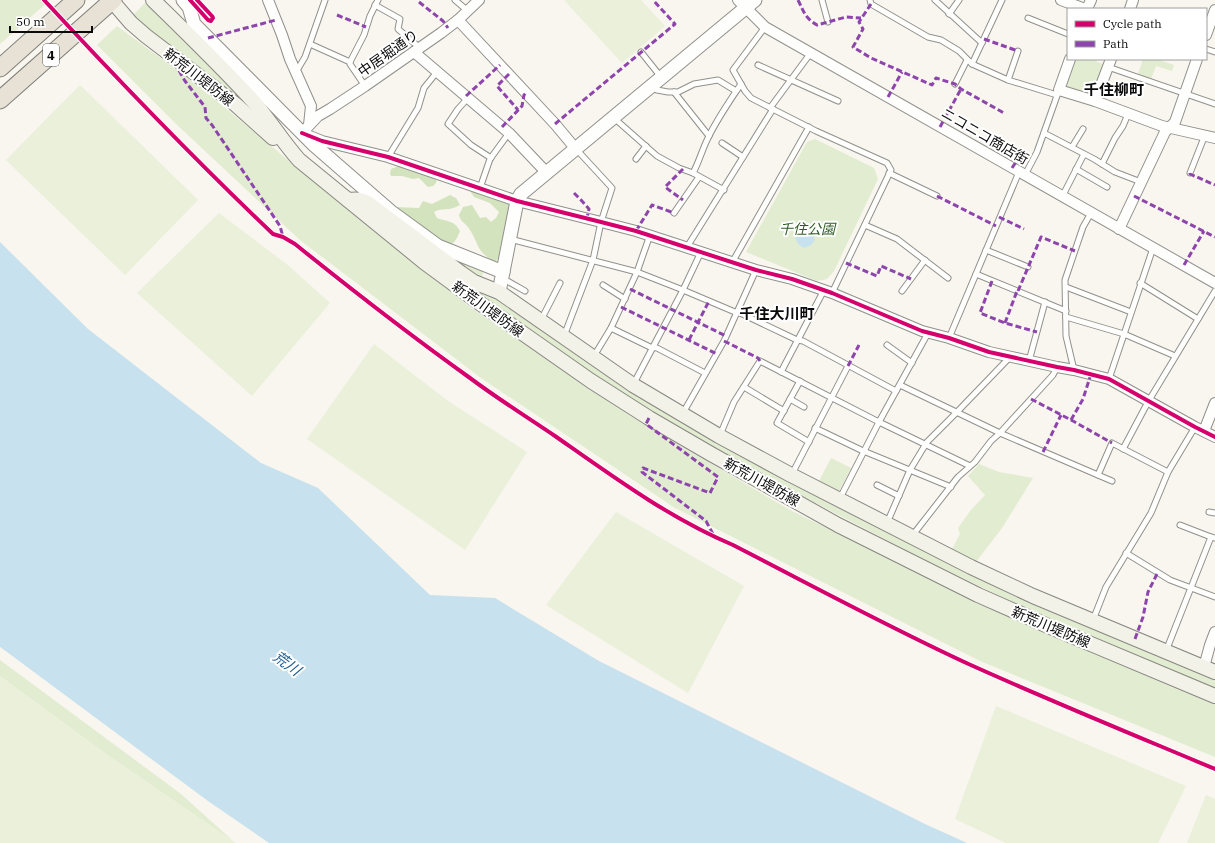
<svg xmlns="http://www.w3.org/2000/svg" width="1215" height="843" viewBox="0 0 1215 843" font-family="'IBM Plex Serif','Noto Sans JP',serif">
<rect width="100%" height="100%" fill="#f8f6ee"/>
<g fill="#e1ecd0">
<polygon points="0,0 50,0 0,44"/>
<polygon points="146,2 227,82 254,116 153,36 133,15"/>
<polygon points="117,26 205,91 330,195 470,307 630,416 790,510 953,590 1215,702 1215,757 980,661 675,508 481,378 300,240 174,122 97,45"/>
<polygon points="1074,59 1091,59 1105,65 1093,98 1066,89 1064,85"/>
<polygon points="1143,59 1156,59 1174,65 1172,71 1156,66 1151,79 1138,74"/>
<polygon points="815,139 874,168 878,179 834,271 827,279 817,281 746,252 807,142"/>
<polygon points="366,206 488,291 686,421 1215,678 1215,688 1055,623 916,555 763,476 607,384 480,296"/>
<polygon points="443,256 481,269 483,271 483,274 481,278"/>
<polygon points="831,458 851,468 838,493 818,483"/>
<polygon points="979,464 999,472 1033,478 1002,528 976,562 952,549 960,534 958,528 971,510 985,495 968,476"/>
<polygon points="0,660 181,794 233,841 109,756 0,676"/>
</g>
<g fill="#d2e3be">
<polygon points="401,165 437,178 436,183 433,186 428,187 419,178 413,179 402,176 391,176 390,173 391,169"/>
<path d="M473 190 506 200 509 204 508 208 510 210C508 220 502 258 495 262 475 251 480 244 468 227 465 223 460 221 459 215L463 207 472 205 480 218 486 217 491 222 496 218 499 212 490 203 474 197 470 191Z"/>
<path d="M450 195 456 198 460 205C449 212 442 207 434 212L437 218C448 222 454 220 460 231 457 239 454 244 446 247L395 207 419 208 423 201 432 204Z"/>
</g>
<g fill="#eaf0d9">
<polygon points="564,0 641,0 665,26 622,63"/>
<polygon points="80,85 198,200 125,275 6,160"/>
<polygon points="219,213 289,266 330,303 252,396 137,293"/>
<polygon points="374,344 448,401 527,452 465,550 307,439"/>
<polygon points="616,512 744,586 688,693 546,605"/>
<polygon points="0,676 109,756 236,843 0,843"/>
<polygon points="996,706 1186,786 1158,843 1006,843 955,819"/>
<polygon points="1206,795 1215,799 1215,843 1187,843"/>
</g>
<g fill="#c7e1ef">
<polygon points="805,229 812,233 815,240 811,245 804,248 798,244 795,237 799,231"/>
<polygon points="0,242 88,329 261,463 318,488 430,595 495,598 599,661 925,824 967,843 269,843 208,801 0,647"/>
</g>
<polygon fill="#f8f6ee" points="0,647 188,787 187,788 0,649"/>
<g fill="none" stroke-linecap="round" stroke-linejoin="round">
<g stroke="#91908d" stroke-width="7">
<g id="service">
<polyline points="455,0 468,11"/>
<polyline points="822,0 828,22"/>
<polyline points="870,0 871,4 928,37 941,40 959,51 972,64 1008,80 1057,95"/>
<polyline points="935,0 982,43"/>
<polyline points="375,5 400,19 398,29 420,48"/>
<polyline points="949,14 959,0"/>
<polyline points="1028,18 1068,34"/>
<polyline points="765,27 733,70 745,91 751,98 816,131 887,163 891,170 832,293"/>
<polyline points="310,44 350,62"/>
<polyline points="1206,49 1215,52"/>
<polyline points="641,52 661,77"/>
<polyline points="972,64 1002,0"/>
<polyline points="758,65 838,101"/>
<polyline points="1108,67 1215,104"/>
<polyline points="296,72 305,57 325,0"/>
<polyline points="1008,80 1018,51"/>
<polyline points="955,84 967,60"/>
<polyline points="365,86 350,64 350,62 364,35 370,16 378,0"/>
<polyline points="651,87 657,90 668,92 678,92 694,84 718,80 736,91"/>
<polyline points="674,92 709,136"/>
<polyline points="468,98 458,109 448,124 471,145 491,158"/>
<polyline points="770,108 810,54"/>
<polyline points="614,118 657,156 679,168 693,173 724,190"/>
<polyline points="1044,133 1094,159 1115,172 1141,182"/>
<polyline points="722,143 743,157"/>
<polyline points="1072,147 1083,129"/>
<polyline points="388,157 418,108 424,88 437,72"/>
<polyline points="636,159 646,146"/>
<polyline points="1102,164 1115,138 1123,126 1128,114"/>
<polyline points="1076,169 1107,187"/>
<path d="M693 173C699 162 702 150 708 138 717 119 729 102 741 84"/>
<polyline points="889,173 937,196"/>
<polyline points="1190,173 1205,135"/>
<polyline points="1025,175 1037,152 1058,93"/>
<polyline points="480,188 490,159 509,133"/>
<polyline points="1062,197 1084,154"/>
<polyline points="674,213 699,177"/>
<polyline points="865,225 897,239 948,278"/>
<polyline points="510,239 637,272 683,290 735,312 738,312 797,340 803,341 896,391"/>
<polyline points="687,247 773,109"/>
<polyline points="986,250 1028,267"/>
<polyline points="733,261 809,127"/>
<polyline points="976,274 1066,311"/>
<polyline points="502,278 525,291"/>
<polyline points="1140,283 1198,319"/>
<polyline points="603,285 625,299"/>
<polyline points="1066,287 1131,312"/>
<polyline points="902,291 925,260"/>
<polyline points="1066,317 1124,334 1175,356"/>
<polyline points="541,320 560,283"/>
<polyline points="611,328 650,347 657,348 705,373"/>
<polyline points="564,336 593,260 601,222 612,188 577,150"/>
<polyline points="949,338 1019,172"/>
<polyline points="887,345 912,363"/>
<polyline points="594,356 611,328 637,272 650,235"/>
<polyline points="1029,361 1045,302"/>
<polyline points="1074,370 1066,336 1065,280 1083,227 1091,213"/>
<polyline points="781,372 824,290"/>
<polyline points="1109,379 1153,248"/>
<polyline points="800,381 777,423 809,442"/>
<polyline points="633,385 683,290 701,252"/>
<polyline points="900,385 1000,433 1112,481"/>
<polyline points="744,387 784,411"/>
<polyline points="790,399 804,407"/>
<polyline points="683,413 724,341 756,270"/>
<polyline points="815,428 861,450 951,487"/>
<polyline points="720,435 734,402 760,361 879,422 970,466"/>
<polyline points="1123,449 1148,402 1215,291"/>
<polyline points="792,474 848,366"/>
<polyline points="1098,475 1112,443 1168,472"/>
<polyline points="877,485 899,496"/>
<polyline points="839,500 879,422 928,333"/>
<polyline points="1209,512 1215,513"/>
<polyline points="887,523 910,470 927,442 957,412 1010,357"/>
<polyline points="1180,525 1211,537"/>
<polyline points="912,536 958,477 975,462 991,441 1000,433 1053,375 1057,367"/>
<polyline points="1126,553 1170,580 1215,597"/>
<polyline points="1093,620 1106,587 1151,513 1168,472 1195,427"/>
<polyline points="1166,651 1211,537 1215,538"/>
</g>
</g>
<g stroke="#91908d" stroke-width="12">
<g id="minor">
<polyline points="268,0 282,35 290,59 311,106 309,125"/>
<polyline points="479,0 458,20 441,33 365,86 330,109 318,116 302,133 322,141 388,157 517,201 601,222 636,231 756,270 792,279 832,293 922,331 949,338 989,352 1057,367 1074,370 1109,379 1195,427 1215,437"/>
<polyline points="738,0 765,27 1215,283"/>
<polyline points="1061,0 1085,9"/>
<polyline points="1087,9 1091,0"/>
<polyline points="1130,9 1133,0"/>
<polyline points="458,20 555,124 575,148"/>
<polyline points="1206,35 1215,10"/>
<polyline points="414,52 509,133 546,172"/>
<polyline points="1070,59 1059,90 1095,101 1162,126 1215,138"/>
<polyline points="1095,101 1111,59"/>
<polyline points="1119,229 1165,132 1175,122 1197,59"/>
<polyline points="1204,431 1215,403"/>
<polyline points="1204,667 1210,645 1215,632"/>
</g>
</g>
<g stroke="#91908d" stroke-width="15">
<g id="tertiary">
<polyline points="183,0 189,7 194,24 313,144 390,211 438,246 503,272"/>
<polyline points="499,292 517,201 521,194 755,0"/>
</g>
</g>
<g stroke="#888783" stroke-width="16">
<g id="secondary">
<path d="M153 0C187 33 220 65 252 100 269 119 282 141 299 160L424 262 481 304 591 381 649 418 711 454 838 525 978 595 1048 626 1215 696"/>
<polyline points="112,1 131,23 146,36 235,104 273,138"/>
<path d="M348 200C356 199 361 199 368 203L461 273 474 282 499 292 633 385 719 436 791 475 971 567 1033 596 1215 672"/>
</g>
</g>
<g stroke="#7e7e7a" stroke-width="19">
<g id="trunk">
<polyline points="0,68 76,0"/>
<polyline points="0,100 113,0"/>
</g>
</g>
<use href="#service" stroke="#fefefc" stroke-width="5"/>
<use href="#minor" stroke="#fefefc" stroke-width="10"/>
<use href="#tertiary" stroke="#fefefc" stroke-width="13"/>
<use href="#secondary" stroke="#f3f2e8" stroke-width="14"/>
<use href="#trunk" stroke="#e8e2d6" stroke-width="17"/>
<g stroke="#8e44ad" stroke-width="3" stroke-dasharray="6 3" stroke-linecap="butt">
<path d="M798 0C804 12 805 18 817 25L846 17 861 18"/>
<polyline points="419,2 443,21 448,28"/>
<polyline points="871,4 859,22 863,29 853,47 871,58 932,85 936,78 955,84 961,89 1004,113"/>
<polyline points="337,15 366,27"/>
<polyline points="208,38 276,20"/>
<polyline points="984,39 1018,51"/>
<polyline points="170,55 185,81 205,107 206,118 212,125 280,226 283,237"/>
<polyline points="509,74 497,86 518,110"/>
<polyline points="466,96 500,65"/>
<polyline points="888,97 902,72"/>
<polyline points="555,124 675,24 653,0"/>
<polyline points="502,127 522,106 524,95 526,93"/>
<polyline points="940,127 961,89"/>
<polyline points="1012,168 1022,153"/>
<polyline points="683,169 665,187 683,200"/>
<polyline points="1190,173 1190,174 1215,185"/>
<polyline points="574,193 581,200 589,209 587,218"/>
<polyline points="937,196 996,226"/>
<polyline points="1134,196 1215,237"/>
<polyline points="999,217 1024,229"/>
<polyline points="636,231 652,205 674,213"/>
<polyline points="846,263 877,276 881,266 911,279"/>
<polyline points="1184,265 1204,231"/>
<polyline points="992,281 980,313 1005,323 1037,332"/>
<polyline points="630,289 726,336"/>
<polyline points="1018,291 1041,237 1075,251"/>
<polyline points="621,307 717,354"/>
<polyline points="1005,323 1017,291"/>
<polyline points="689,340 709,301"/>
<polyline points="724,341 758,358 760,361"/>
<polyline points="848,366 859,345"/>
<polyline points="1031,399 1073,421 1112,443"/>
<polyline points="649,418 646,424 718,477 710,493 643,468 642,472 706,521 714,536"/>
<polyline points="1071,420 1083,399 1091,374"/>
<polyline points="1043,452 1061,415"/>
<polyline points="1135,639 1143,617 1148,592 1158,572"/>
</g>
<g stroke="#fff" stroke-width="6">
<g id="cycleway">
<path d="M44 0C118 80 194 159 273 234L283 237 295 244C352 290 410 335 470 378 498 399 527 417 555 436 612 476 669 518 733 545 813 586 892 629 973 666 1053 702 1134 735 1215 769"/>
<polyline points="190,0 208,20 211,21 213,18 212,16 197,0"/>
<polyline points="302,133 322,141 388,157 517,201 601,222 636,231 756,270 792,279 832,293 922,331 949,338 989,352 1057,367 1074,370 1109,379 1195,427 1215,437"/>
</g>
</g>
<use href="#cycleway" stroke="#d6006c" stroke-width="4"/>
</g>
<g text-anchor="middle" dominant-baseline="central" stroke-width="4" stroke-linejoin="round" paint-order="stroke">
<rect fill="#fff" stroke="#545454" stroke-width="1" x="43" y="44" width="16" height="22" rx="3"/>
<g font-size="13" font-weight="bold" fill="#0a0a0a">
<text x="51" y="55">4</text>
</g>
<g font-size="14" fill="#0a0a0a" stroke="#fff">
<text transform="translate(388 53) rotate(-35)">中居堀通り</text>
<text transform="translate(199 77) rotate(38)">新荒川堤防線</text>
<text transform="translate(985 136) rotate(30)">ニコニコ商店街</text>
<text transform="translate(488 309) rotate(36)">新荒川堤防線</text>
<text transform="translate(762 482) rotate(29)">新荒川堤防線</text>
<text transform="translate(1051 627) rotate(23)">新荒川堤防線</text>
</g>
<g font-size="14" font-style="italic" fill="#2c5c21" stroke="#fff">
<text x="807" y="229">千住公園</text>
</g>
<g font-size="15" font-weight="bold" fill="#0a0a0a" stroke="#fff">
<text x="1114" y="89">千住柳町</text>
<text x="777" y="313">千住大川町</text>
</g>
<g font-size="15" font-style="italic" fill="#1f5d91" stroke="#fff">
<text transform="translate(287 663) rotate(36)">荒川</text>
</g>
</g>
<rect x="1067" y="8" width="140" height="52" fill="#ffffff" stroke="#9d9d9d"/>
<rect x="1075" y="21" width="20" height="6" fill="#d6006c" stroke="#9d9d9d"/>
<text x="1103" y="28" font-size="12" fill="#0a0a0a">Cycle path</text>
<rect x="1075" y="41" width="20" height="6" fill="#8e44ad" stroke="#9d9d9d"/>
<text x="1103" y="48" font-size="12" fill="#0a0a0a">Path</text>
<path d="M10 26v6h82v-6" fill="none" stroke="#0a0a0a" stroke-width="2"/>
<text x="16" y="26" font-size="12" fill="#0a0a0a" stroke="#ffffff" stroke-width="3" paint-order="stroke">50 m</text>
</svg>
